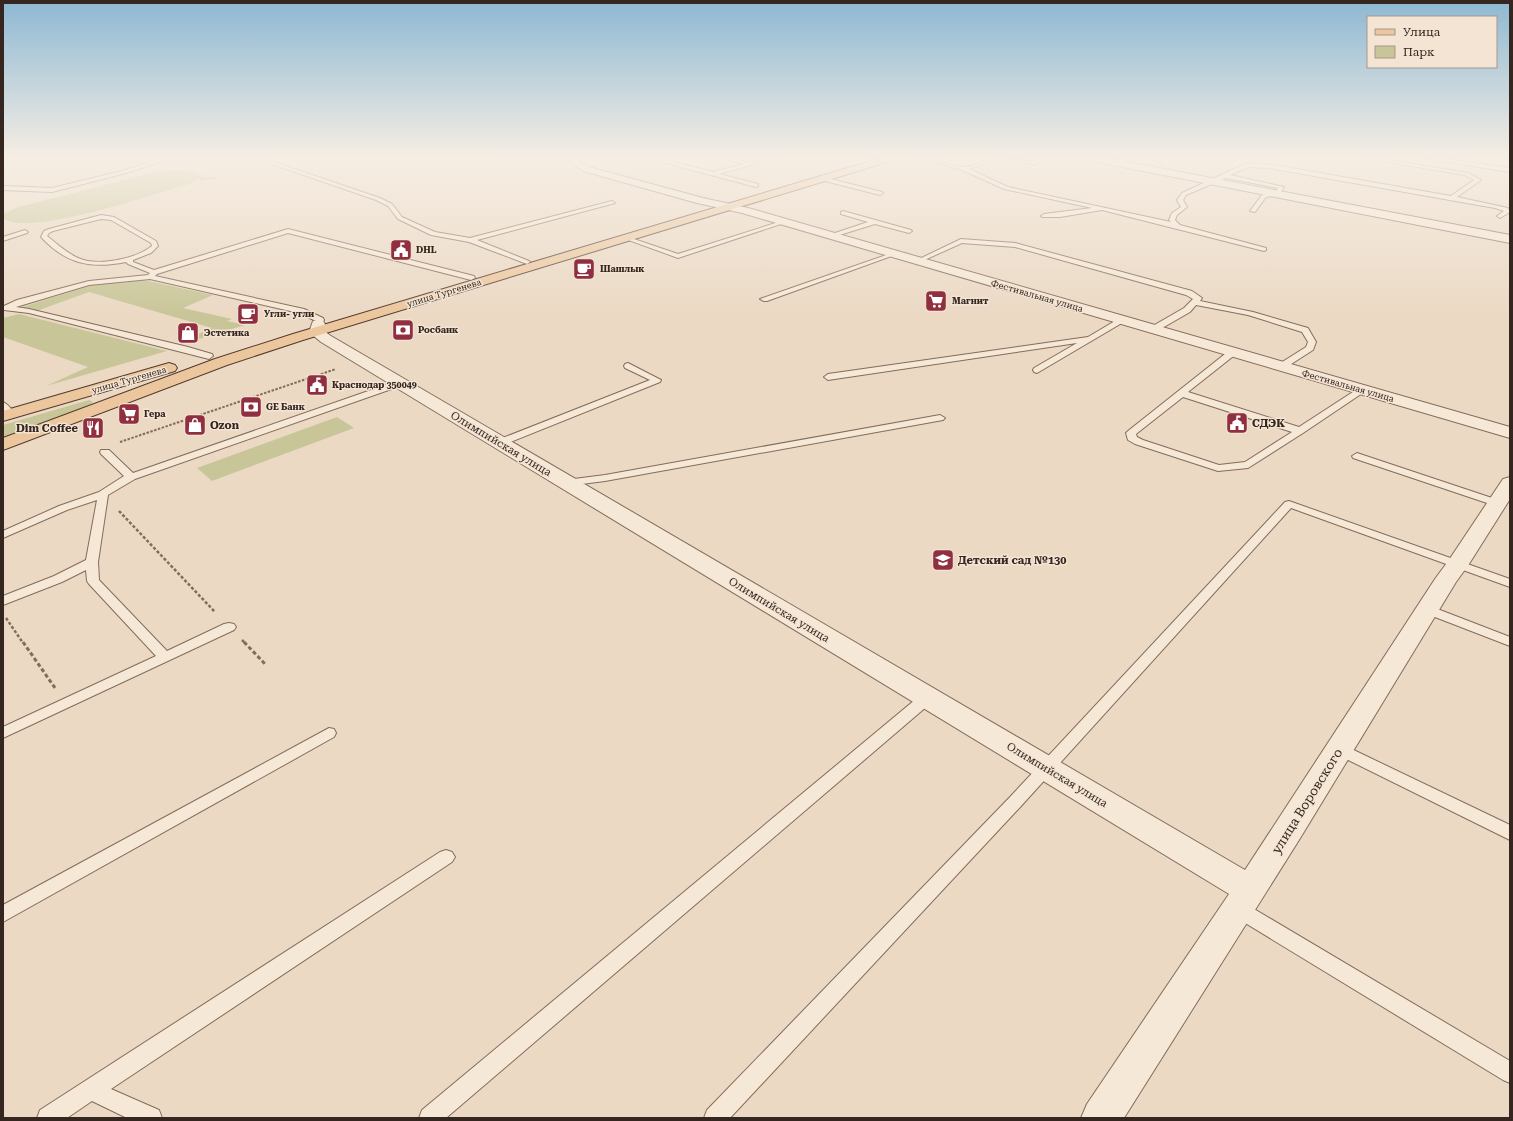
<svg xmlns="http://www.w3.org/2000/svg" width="1513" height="1121" viewBox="0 0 1513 1121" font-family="'Roboto Serif',serif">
<rect width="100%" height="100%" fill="#ebd9c4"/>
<g fill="#c8c698">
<path d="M171 170 191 171 202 175V177L189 184C156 193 29 238 3 218V214L16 208 27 205 148 174Z"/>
<polygon points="139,279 213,295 183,308 232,319 227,321 245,325 186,343 180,342 212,328 89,292 31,313 16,309 92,285"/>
<polygon points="19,314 167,351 46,386 88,367 3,337 3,318"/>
<polygon points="89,400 93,402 88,406 3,437 3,425"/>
<polygon points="337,417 354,428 212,481 197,468"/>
</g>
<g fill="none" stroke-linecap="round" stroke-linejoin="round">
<g stroke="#846b5b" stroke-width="2">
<g id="service">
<polygon points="82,158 148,159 150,160 150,162 162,158 171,158 126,173 52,192 3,190 3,186 52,188 122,171 149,162 85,160"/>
<polygon points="254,158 262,158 380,198 392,204 402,217 435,232 470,238 612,201 615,203 477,240 529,261 530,262 527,264 469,242 431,235 398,219 388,206 376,200"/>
<path d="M722 158C732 158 743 163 752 162 760 161 766 158 775 158L719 174 758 184V186L756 187 658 161 661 159 713 172 744 164Z"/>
<path d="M922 158C937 158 949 167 963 167 974 168 987 158 1001 158L969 169 1008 187 1171 222 1169 220 1172 213 1181 207 1177 200 1182 193 1245 164H1268L1451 196 1474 180 1465 175 1363 158H1376L1468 173 1481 180 1457 197 1508 208 1510 212 1500 218 1497 216 1504 211 1495 208 1268 168 1248 167 1230 175 1284 187 1279 195 1266 197 1255 212 1250 211 1262 195 1275 193 1278 188 1226 178 1186 195 1183 200 1187 207 1177 215 1175 220 1180 225 1266 248V250L1264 251 1102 210 1060 217H1042L1041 216 1044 214 1092 208 1004 189 962 170Z"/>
<path d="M1007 158C1016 158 1027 162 1034 161 1040 160 1044 158 1051 158L1034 165Z"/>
<polygon points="1123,158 1131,158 1118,164 1113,163"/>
<polygon points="1424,158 1438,158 1510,168 1510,172"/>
<polygon points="823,177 882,192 883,193 880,195 821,180 821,178"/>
<polygon points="843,211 911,230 912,231 909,233 875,224 833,237 829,237 829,235 868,222 841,214 841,212"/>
<path d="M101 215 114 217 156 241 158 246 151 253 133 260V262L154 270 288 229 474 276 475 278 471 280 288 233 157 274 155 276 304 309 323 318 324 320 321 326H315L314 324 316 321 299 313 150 279 89 285 16 307 29 309 188 347 212 354 213 356 209 359 29 313 4 310V306L17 300 89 281 148 275 150 273 128 264 126 262C91 269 66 264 41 237L44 231 49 229ZM101 219 111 220 151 243 152 246C136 259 97 267 78 258 67 253 57 244 47 236L49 233 53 231Z"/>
<polygon points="782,221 787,222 678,258 623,238 628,237 678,254"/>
<polygon points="25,230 28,232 27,233 3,241 3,237"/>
<polygon points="961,239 1015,243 1192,291 1202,298 1200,301 1253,312 1308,328 1316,342 1313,350 1285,368 1279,368 1278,366 1279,364 1306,347 1308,342 1302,332 1248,315 1196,305 1190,312 1157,331 1151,331 1151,327 1184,308 1193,299 1186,295 1015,247 962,243 920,262 915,261"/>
<polygon points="892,253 897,254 767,301 764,301 760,299"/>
<polygon points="1120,318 1126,318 1127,320 1037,373 1034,372 1033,370 1034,368 1077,343 828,380 824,377 828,374 1088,337"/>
<path d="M1233 349 1236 350 1237 352 1236 354 1188 392 1299 427 1359 388H1365L1367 390 1303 433 1248 468 1218 471 1135 444 1128 440 1126 433 1128 431 1230 350ZM1183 397 1292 432 1245 462 1219 465 1143 440 1137 437 1136 434Z"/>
<polygon points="628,363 661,380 660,382 503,445 499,446 494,443 495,441 650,380 625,368 624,366 625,364"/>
<polygon points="400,380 403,381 404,383 403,385 135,479 108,495 98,562 99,580 167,651 224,624 229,623 234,624 236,627 234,630 3,738 3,727 156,656 89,584 87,581 86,570 62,582 3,605 3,596 54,576 86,560 97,500 67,510 3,538 3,531 59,506 99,492 124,476 101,454 100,452 101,450 109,450 133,473"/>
<path d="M3 402C8 404 12 410 15 414L13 416H7L3 411Z"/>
<polygon points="940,415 945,418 943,420 605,481 566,486 561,483 566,480 605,475"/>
<polygon points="1357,453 1501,501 1503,503 1501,505 1493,505 1353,458 1352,456"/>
<polygon points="1289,501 1510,579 1510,587 1291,508 1022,805 730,1118 704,1118 707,1110 1010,797 1285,502"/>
<polygon points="1427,605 1510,637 1510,646 1422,612 1421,609 1422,606"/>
<polygon points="927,693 932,694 934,698 932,702 446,1118 419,1118 422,1110 922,694"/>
<polygon points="329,728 334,729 336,733 334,737 3,922 3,905"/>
<polygon points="1339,743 1510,825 1510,840 1334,753 1331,749 1334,745"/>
<polygon points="446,850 452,852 455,857 452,862 111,1089 159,1110 162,1118 127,1118 92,1101 67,1118 37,1118 40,1110 440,852"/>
<polygon points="1238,901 1244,903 1510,1061 1510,1083 1503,1080 1232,915 1229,909 1232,903"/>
</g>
</g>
<g stroke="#846b5b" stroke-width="2">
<polygon id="pedestrian" points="561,158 573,158 578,161 574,163"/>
</g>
<g stroke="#846b5b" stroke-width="2">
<g id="minor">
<polygon points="574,158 589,167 703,198 748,208 1510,427 1510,438 742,213 697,203 583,171 569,161"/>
<polygon points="318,320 323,321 325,324 324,331 331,336 1245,870 1435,579 1449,560 1503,479 1510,477 1510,499 1469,564 1456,582 1299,840 1124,1118 1081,1118 1087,1104 1229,894 321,342 309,332 313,321"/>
</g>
</g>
<g stroke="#846b5b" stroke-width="2">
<polygon id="tertiary" points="1087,158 1107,158 1510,235 1510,243 1092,161"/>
</g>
<g stroke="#523a2f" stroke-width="2">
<g id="primary">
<polygon points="881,158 896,158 894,160 303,340 227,365 3,450 3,438 215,359 293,334"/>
<polygon points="169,363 175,365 177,368 175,371 3,421 3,411"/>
</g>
</g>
<g stroke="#846b5b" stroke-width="1" stroke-dasharray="1.5 1" stroke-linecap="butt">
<polyline points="187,161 202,158"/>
<polyline points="200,179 216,178"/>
</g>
<polyline stroke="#846b5b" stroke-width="2" stroke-dasharray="2.5 1.5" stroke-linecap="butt" points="120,442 336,369"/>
<g stroke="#846b5b" stroke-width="2.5" stroke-dasharray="3 2" stroke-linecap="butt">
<polyline points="119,511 215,612"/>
<polyline points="6,618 23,643"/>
<polyline points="242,640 245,643"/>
</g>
<g stroke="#846b5b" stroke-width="3" stroke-dasharray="4 2.5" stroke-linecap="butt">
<polyline points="23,642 55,688"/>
<polyline points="244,642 266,665"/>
</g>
<use href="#service" fill="#f6e8d6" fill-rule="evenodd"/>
<use href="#pedestrian" fill="#f6e8d6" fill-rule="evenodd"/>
<use href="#minor" fill="#f6e8d6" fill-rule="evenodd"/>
<use href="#tertiary" fill="#f6e8d6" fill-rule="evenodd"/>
<use href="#primary" fill="#ecc79e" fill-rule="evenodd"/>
</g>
<linearGradient id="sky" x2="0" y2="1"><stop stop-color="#8db8d3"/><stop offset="0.5" stop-color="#f6eee4"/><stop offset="1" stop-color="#f6eee4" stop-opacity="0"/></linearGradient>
<rect width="1513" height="315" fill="url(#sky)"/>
<defs>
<g id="civic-square" transform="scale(1.15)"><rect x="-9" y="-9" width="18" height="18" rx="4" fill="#902f40" stroke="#f3e4d3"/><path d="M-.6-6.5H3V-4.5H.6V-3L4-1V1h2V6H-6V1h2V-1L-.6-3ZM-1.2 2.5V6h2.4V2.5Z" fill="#fff"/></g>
<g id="cafe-square" transform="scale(1.15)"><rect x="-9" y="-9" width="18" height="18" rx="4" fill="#902f40" stroke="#f3e4d3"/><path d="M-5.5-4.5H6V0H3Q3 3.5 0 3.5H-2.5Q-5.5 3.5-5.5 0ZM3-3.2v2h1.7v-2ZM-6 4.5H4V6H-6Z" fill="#fff"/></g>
<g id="supermarket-square" transform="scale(1.15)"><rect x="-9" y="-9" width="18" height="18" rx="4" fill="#902f40" stroke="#f3e4d3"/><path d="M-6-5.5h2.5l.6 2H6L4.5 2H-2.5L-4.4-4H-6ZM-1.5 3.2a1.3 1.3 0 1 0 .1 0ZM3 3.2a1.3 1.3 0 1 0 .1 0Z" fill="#fff"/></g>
<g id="bank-square" transform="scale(1.15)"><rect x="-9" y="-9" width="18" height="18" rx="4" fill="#902f40" stroke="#f3e4d3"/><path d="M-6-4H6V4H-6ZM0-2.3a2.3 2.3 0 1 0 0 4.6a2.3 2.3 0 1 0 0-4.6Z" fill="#fff"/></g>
<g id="shop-square" transform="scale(1.15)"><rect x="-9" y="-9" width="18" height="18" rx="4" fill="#902f40" stroke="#f3e4d3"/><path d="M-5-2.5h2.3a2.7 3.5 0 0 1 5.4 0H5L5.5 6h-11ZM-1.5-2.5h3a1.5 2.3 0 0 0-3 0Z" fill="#fff"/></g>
<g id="restaurant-square" transform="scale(1.15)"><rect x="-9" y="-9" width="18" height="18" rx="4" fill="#902f40" stroke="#f3e4d3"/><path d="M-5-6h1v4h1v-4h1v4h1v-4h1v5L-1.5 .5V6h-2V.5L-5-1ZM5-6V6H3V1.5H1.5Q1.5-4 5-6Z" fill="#fff"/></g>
<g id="school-square" transform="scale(1.15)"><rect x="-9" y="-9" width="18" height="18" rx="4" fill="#902f40" stroke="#f3e4d3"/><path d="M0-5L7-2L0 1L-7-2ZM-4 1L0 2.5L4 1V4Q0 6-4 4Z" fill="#fff"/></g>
</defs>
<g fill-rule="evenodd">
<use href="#civic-square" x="401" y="250"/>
<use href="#cafe-square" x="584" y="269"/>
<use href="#supermarket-square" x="936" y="301"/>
<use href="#cafe-square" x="248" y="314"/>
<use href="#bank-square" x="403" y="330"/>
<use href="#shop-square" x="188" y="333"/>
<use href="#civic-square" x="317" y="385"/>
<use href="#bank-square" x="251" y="407"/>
<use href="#supermarket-square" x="129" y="414"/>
<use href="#civic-square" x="1237" y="423"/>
<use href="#shop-square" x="195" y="425"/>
<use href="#restaurant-square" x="93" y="428"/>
<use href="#school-square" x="943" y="560"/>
</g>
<g text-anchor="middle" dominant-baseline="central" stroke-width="3" stroke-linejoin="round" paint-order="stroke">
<g font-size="9" font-weight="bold" fill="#35261f" stroke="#f3e4d3" text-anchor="start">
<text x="416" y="250">DHL</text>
<text x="600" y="269">Шашлык</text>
<text x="952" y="301">Магнит</text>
<text x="264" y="314">Угли- угли</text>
<text x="418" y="330">Росбанк</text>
<text x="204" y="333">Эстетика</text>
<text x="332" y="385">Краснодар 350049</text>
<text x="266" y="407">GE Банк</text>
<text x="144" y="414">Гера</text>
</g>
<g font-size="9" fill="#35261f" stroke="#f3e4d3">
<text transform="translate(444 293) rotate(-17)">улица Тургенева</text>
<text transform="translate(1037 296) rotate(16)">Фестивальная улица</text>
<text transform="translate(129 380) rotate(-16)">улица Тургенева</text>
<text transform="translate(1348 386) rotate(16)">Фестивальная улица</text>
</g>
<g font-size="11" font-weight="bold" fill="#35261f" stroke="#f3e4d3" text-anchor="start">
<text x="1252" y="423">СДЭК</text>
<text x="210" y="425">Ozon</text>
<text x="78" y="428" text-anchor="end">Dim Coffee</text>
<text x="958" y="560">Детский сад №130</text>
</g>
<g font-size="11" fill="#35261f" stroke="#f3e4d3">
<text transform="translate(501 444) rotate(31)">Олимпийская улица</text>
<text transform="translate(779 610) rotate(31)">Олимпийская улица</text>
<text transform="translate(1057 775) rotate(31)">Олимпийская улица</text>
</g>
<g font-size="13" fill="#35261f" stroke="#f3e4d3">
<text transform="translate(1307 801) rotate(-58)">улица Воровского</text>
</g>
</g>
<rect width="1513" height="1121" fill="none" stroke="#35261f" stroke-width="8"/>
<rect x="1367" y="16" width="130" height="52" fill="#f3e4d3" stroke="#a7988b"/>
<rect x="1375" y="29" width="20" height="6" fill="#ecc79e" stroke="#a7988b"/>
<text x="1403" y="36" font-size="12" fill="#35261f">Улица</text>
<rect x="1375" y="46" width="20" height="12" fill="#c8c698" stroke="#a7988b"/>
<text x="1403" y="56" font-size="12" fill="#35261f">Парк</text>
</svg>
